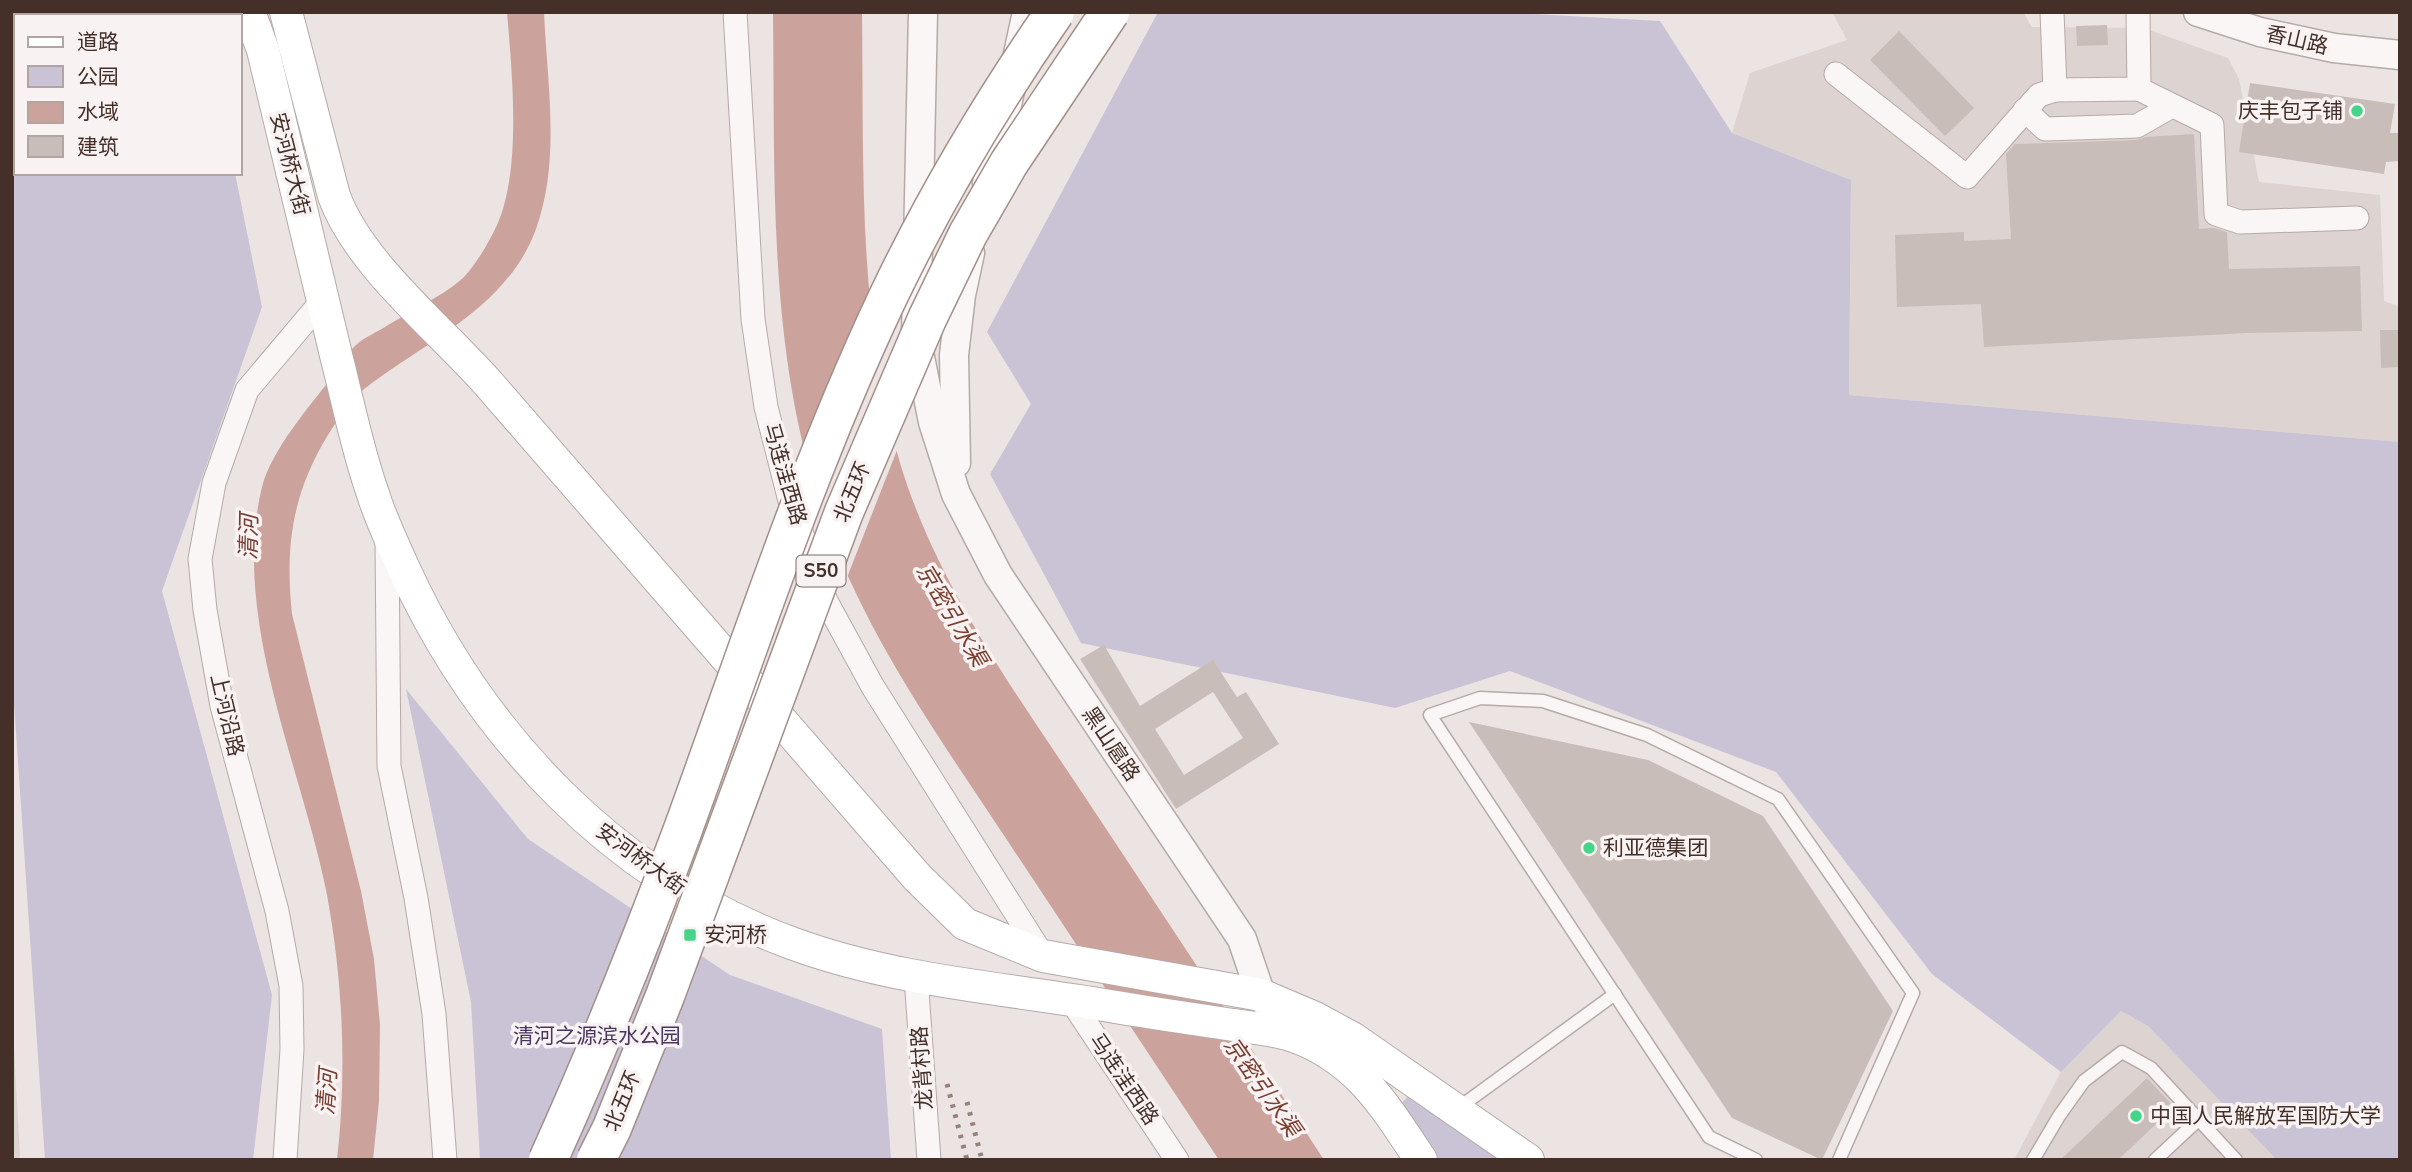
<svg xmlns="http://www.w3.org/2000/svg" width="2412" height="1172" viewBox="0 0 2412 1172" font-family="'Nunito Sans','Noto Sans SC',sans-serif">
<rect width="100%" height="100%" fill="#ebe4e2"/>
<g fill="#ddd3d0">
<polygon points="1832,12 2023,12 2032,27 2135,28 2149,30 2228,58 2239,79 2259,182 2380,195 2384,301 2400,307 2400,442 1849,395 1851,180 1732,133 1750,73 1847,40"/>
<polygon points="2121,1011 2148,1026 2277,1160 2014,1160 2061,1072"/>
<polygon points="12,1012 20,1155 18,1160 12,1160"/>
</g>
<g fill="#cac3d5">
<polygon points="12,12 188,12 190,16 16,16 16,173 235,173 262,307 162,591 272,995 253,1160 45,1160 12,673"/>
<polygon points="1158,12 1495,12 1660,21 1732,133 1851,180 1849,395 2400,442 2400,1160 2277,1160 2148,1026 2121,1011 2061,1072 1932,974 1776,772 1510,671 1395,708 1081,643 990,474 1031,404 987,332"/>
<polygon points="406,689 528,839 730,975 882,1029 891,1160 480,1160 471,1002"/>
<polygon points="1409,1095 1503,1160 1433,1160 1399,1106"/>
</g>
<g fill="#cca39c">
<path d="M507 12H544C547 83 561 160 536 229 509 304 432 339 372 383 353 396 340 416 328 435 292 494 285 546 292 614L361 891 374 959 380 1025 379 1101 373 1160H337C347 1072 343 982 327 895 302 768 230 617 262 487 272 449 309 407 333 376 340 366 347 353 356 345 364 337 378 332 388 325 408 313 447 293 463 278 477 263 488 244 497 225 522 169 512 73 507 12Z"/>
<path d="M773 12H862C864 162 857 317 900 463 937 585 1015 692 1085 797 1165 918 1245 1038 1324 1160H1219C1146 1050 1074 941 1001 831 930 724 854 617 816 492 768 336 775 173 773 12Z"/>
</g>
<polygon fill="#ebe4e2" points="879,361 899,445 846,580 813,494"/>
<g fill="#c9bdb9" fill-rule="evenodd">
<polygon points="2107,25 2108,45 2077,46 2076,26"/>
<polygon points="1899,31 1974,108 1945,136 1870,60"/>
<polygon points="2250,83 2395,104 2390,133 2400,133 2400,161 2386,162 2384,174 2239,152"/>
<polygon points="2194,134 2199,229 2213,228 2227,232 2229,269 2360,266 2362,331 2247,333 1984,347 1981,304 1897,307 1895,235 1964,232 1964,241 2011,239 2006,154 2015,144 2137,140 2146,137"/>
<polygon points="2380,330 2400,330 2400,367 2381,368"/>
<path d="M1104 645 1140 706 1213 660 1237 697 1246 692 1279 744 1176 809 1080 659ZM1213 692 1243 738 1184 775 1155 729Z"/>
<polygon points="1469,722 1648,760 1763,816 1893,1011 1822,1160 1732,1118"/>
<polygon points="2147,1078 2174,1107 2118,1160 2060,1160"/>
</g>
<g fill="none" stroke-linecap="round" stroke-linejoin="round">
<g stroke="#b6aaa7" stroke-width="15">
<g id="service">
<polyline points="1457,1109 1615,994"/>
<polyline points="1756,1160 1709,1137 1430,715 1480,698 1543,701 1647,735 1778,799 1913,993 1839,1160"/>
<polyline points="2033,1160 2059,1116 2084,1081 2122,1052 2151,1068 2236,1160"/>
<polyline points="2155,1160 2199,1119"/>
</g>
</g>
<g stroke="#b6aaa7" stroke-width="25">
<g id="minor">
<polyline points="735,12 753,319 766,407 790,501 826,601 873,687 1043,956"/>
<polyline points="2052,12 2055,90 2139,89 2138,12"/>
<polyline points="1836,74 1967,177 2039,95 2055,90"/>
<polyline points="2139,89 2212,125 2216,214 2240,222 2357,218"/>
<polyline points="2025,110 2045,129 2137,126 2165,110 2170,105"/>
<polyline points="387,541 389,766 416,898 434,1014 445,1160"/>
<polyline points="916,977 929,1160"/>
<polyline points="1070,999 1177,1160"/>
<polyline points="285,1160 292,1049 291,986 277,911 222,706 205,610 200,559 214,483 247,390 323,300"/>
</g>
</g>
<g stroke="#b6aaa7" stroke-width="31">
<g id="tertiary">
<polyline points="923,12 916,337 933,422 956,494 998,575 1242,939 1261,995 1272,1011"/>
<polyline points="2198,12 2260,32 2334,48 2400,55"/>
<polyline points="987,183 1001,133 1027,12"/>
<polyline points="956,463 954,355 961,295 970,253"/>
</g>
</g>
<g stroke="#b6aaa7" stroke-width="34">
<g id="secondary">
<path d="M249 12 263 50C287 152 311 254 336 355 348 402 357 449 373 494 381 520 393 544 404 569 481 737 617 880 794 944 895 981 1004 988 1110 1006 1151 1013 1193 1019 1234 1025 1251 1028 1270 1029 1287 1034 1315 1042 1343 1060 1363 1081 1385 1104 1403 1133 1421 1160"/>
<path d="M286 12 334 196C359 264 438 327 487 382 630 547 774 712 917 877L965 924 1043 956 1261 995 1315 1018 1352 1038 1528 1160"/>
</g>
</g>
<use href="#service" stroke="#f9f6f5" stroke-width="12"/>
<use href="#minor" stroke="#f9f6f5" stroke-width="23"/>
<use href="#tertiary" stroke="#f9f6f5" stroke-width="28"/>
<use href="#secondary" stroke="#fff" stroke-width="32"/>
<g stroke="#96817b" stroke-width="5" stroke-dasharray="3.5 7" stroke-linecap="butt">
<polyline points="947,1084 967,1160"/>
<polyline points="967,1102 982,1160"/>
</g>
<g stroke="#a38f89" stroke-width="41" stroke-linecap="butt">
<g id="motorway-bridge">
<path d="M548 1160C597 1052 641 942 682 832 747 654 805 473 886 301 934 200 991 104 1055 12"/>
<polyline points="596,1160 612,1128 665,996 844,512 927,319 968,234 1009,163 1110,12"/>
</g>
</g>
<use href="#motorway-bridge" stroke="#fff" stroke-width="38"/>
</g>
<g fill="#43d588" stroke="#f8f3f2" stroke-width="2.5">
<circle cx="2357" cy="111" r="7"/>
<circle cx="1589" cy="848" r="7"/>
<rect x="683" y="928" width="14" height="14" rx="3.5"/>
<circle cx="2136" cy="1116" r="7"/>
</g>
<g text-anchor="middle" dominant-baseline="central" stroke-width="7" stroke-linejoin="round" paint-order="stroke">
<rect fill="#f8f3f2" stroke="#7a6a65" stroke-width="2" x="796.5" y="555.5" width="49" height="31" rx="5"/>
<g font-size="19" font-weight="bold" fill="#443029">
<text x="821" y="571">S50</text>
</g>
<g font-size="21" fill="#443029" stroke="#f8f3f2">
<text transform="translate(2297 40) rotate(13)">香山路</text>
<text transform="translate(290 164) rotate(76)">安河桥大街</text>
<text transform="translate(785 474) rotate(74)">马连洼西路</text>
<text transform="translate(852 492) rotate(-68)">北五环</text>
<text transform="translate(227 715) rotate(77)">上河沿路</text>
<text transform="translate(1111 744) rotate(56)">黑山扈路</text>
<text transform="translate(641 859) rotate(36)">安河桥大街</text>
<text transform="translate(922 1068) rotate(-94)">龙背村路</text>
<text transform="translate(1124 1079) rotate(56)">马连洼西路</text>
<text transform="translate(622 1101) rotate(-68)">北五环</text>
</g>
<g font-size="21" fill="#443029" stroke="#f8f3f2" text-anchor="start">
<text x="2343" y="111" text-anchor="end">庆丰包子铺</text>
<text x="1603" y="848">利亚德集团</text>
<text x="704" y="935">安河桥</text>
<text x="2150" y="1116">中国人民解放军国防大学</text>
</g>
<g font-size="21" fill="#483660" stroke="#f8f3f2">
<text x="597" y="1036">清河之源滨水公园</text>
</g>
<g font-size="23" font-style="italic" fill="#7a3e31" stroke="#f8f3f2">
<text transform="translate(249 537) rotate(-89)">清河</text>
<text transform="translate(952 615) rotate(59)">京密引水渠</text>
<text transform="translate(1262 1087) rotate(55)">京密引水渠</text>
<text transform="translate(327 1092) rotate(-86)">清河</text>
</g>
</g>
<rect width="2412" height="1172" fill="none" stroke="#443029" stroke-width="28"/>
<rect x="14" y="14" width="228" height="161" fill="#f8f3f2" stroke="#b0a5a2" stroke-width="2"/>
<rect x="28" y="37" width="35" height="10" fill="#ffffff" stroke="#b0a5a2" stroke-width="2"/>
<text x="77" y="49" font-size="21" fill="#443029">道路</text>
<rect x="28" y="66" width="35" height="21" fill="#cac3d5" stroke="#b0a5a2" stroke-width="2"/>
<text x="77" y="84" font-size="21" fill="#443029">公园</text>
<rect x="28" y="102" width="35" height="21" fill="#cca39c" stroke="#b0a5a2" stroke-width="2"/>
<text x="77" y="119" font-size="21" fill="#443029">水域</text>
<rect x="28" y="136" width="35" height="21" fill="#c9bdb9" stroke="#b0a5a2" stroke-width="2"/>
<text x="77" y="154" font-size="21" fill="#443029">建筑</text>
</svg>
